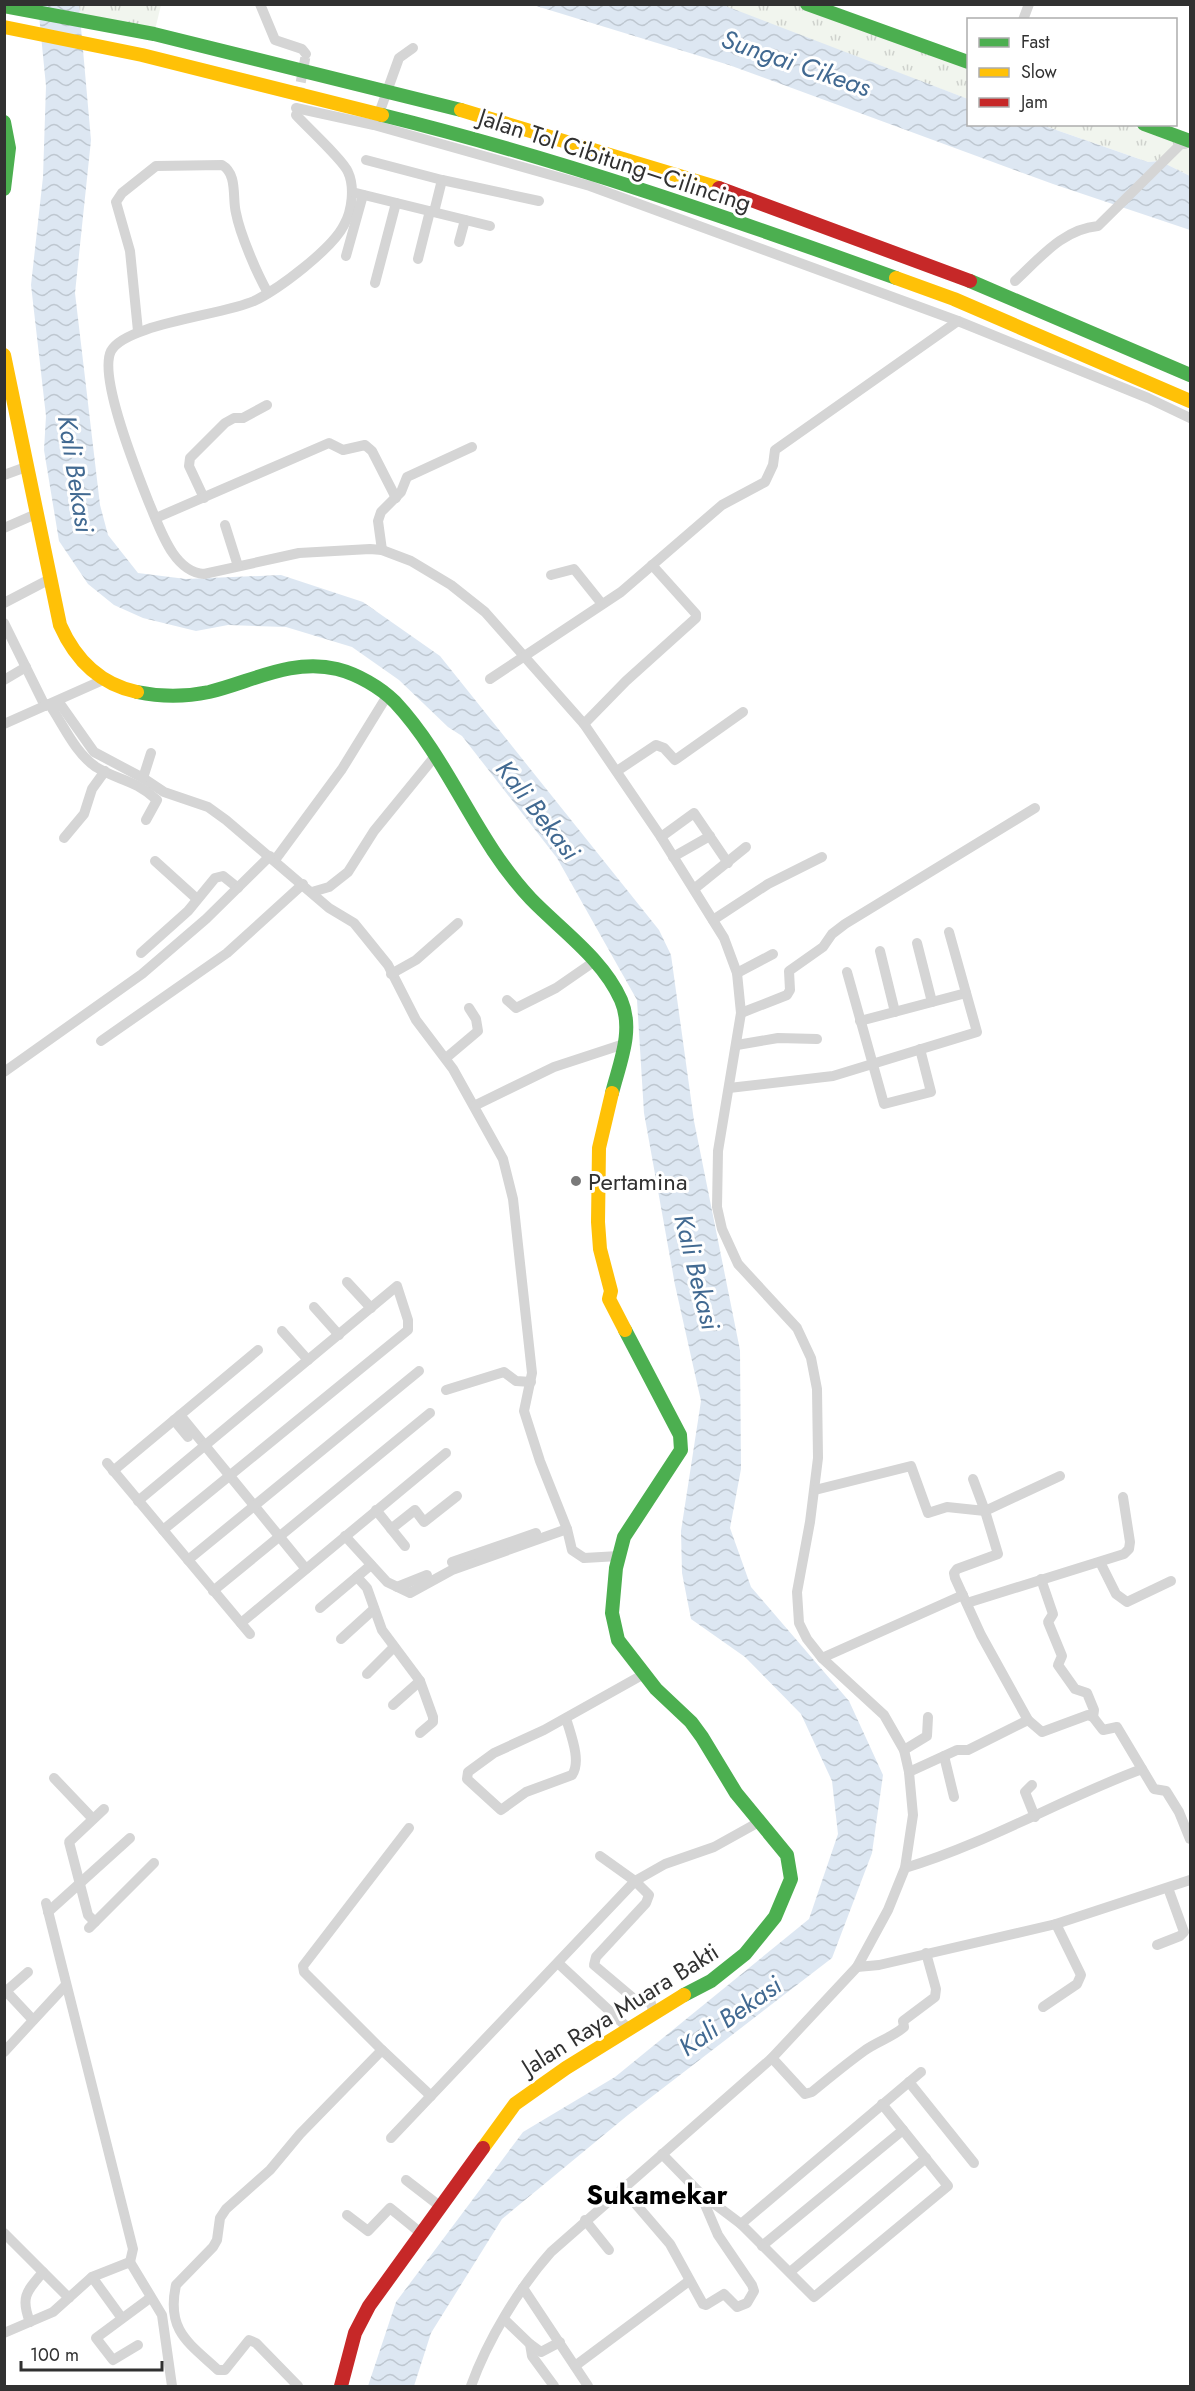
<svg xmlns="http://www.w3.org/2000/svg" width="1195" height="2391" viewBox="0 0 1195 2391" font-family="Jost,sans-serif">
<defs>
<pattern id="grass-tufts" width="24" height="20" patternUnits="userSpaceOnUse" patternTransform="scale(1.5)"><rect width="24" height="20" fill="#f1f5ee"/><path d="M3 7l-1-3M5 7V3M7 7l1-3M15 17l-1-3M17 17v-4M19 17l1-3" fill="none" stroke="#cfd2cd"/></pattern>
<pattern id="water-waves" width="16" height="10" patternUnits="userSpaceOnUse" patternTransform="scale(1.5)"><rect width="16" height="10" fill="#dde7f2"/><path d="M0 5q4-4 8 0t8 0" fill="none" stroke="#bec7d0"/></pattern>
</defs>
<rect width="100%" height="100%" fill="#fff"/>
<g fill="url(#grass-tufts)">
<polygon points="79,5 161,5 154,34 80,21"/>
<polygon points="716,5 800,5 968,68 968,99"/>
<polygon points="1042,125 1129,125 1190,146 1190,176 1160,161 1148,162"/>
</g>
<g fill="url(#water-waves)">
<polygon points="38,5 79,5 91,140 75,293 100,505 108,535 138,573 186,579 281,575 363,602 440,656 659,930 671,955 694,1121 740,1350 741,1469 730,1528 751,1587 849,1701 883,1775 872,1853 832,1958 628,2115 502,2219 431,2333 414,2386 368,2386 396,2302 523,2132 615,2077 809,1919 838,1834 832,1781 801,1714 745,1657 691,1619 682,1573 681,1531 701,1401 675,1285 644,1113 637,1000 557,858 462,736 448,727 399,680 352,647 286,627 228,625 196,631 143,618 114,605 88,584 59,541 44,450 46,416 31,285 43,177 46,86"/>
<polygon points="533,5 723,5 968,99 968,124 1042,125 1148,162 1160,161 1190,176 1190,230 1053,184 729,65"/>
</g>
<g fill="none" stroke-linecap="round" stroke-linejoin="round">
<polyline stroke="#d6d6d6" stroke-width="10" stroke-dasharray="10 5" stroke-linecap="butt" points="298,97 306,54"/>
<g stroke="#d5d5d5" stroke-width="10">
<polyline points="260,4 275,40 302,49 306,54"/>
<polyline points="1023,20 1029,4"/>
<polyline points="296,108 374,125 590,186 958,321 1148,398 1190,418"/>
<path d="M296 115C307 127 344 161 348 172 355 187 352 211 344 225 332 249 279 289 254 301 223 315 125 324 111 351 98 377 138 475 149 503 160 528 173 572 204 574L299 553 370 549 382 550 411 561 451 585 485 612 584 724 661 837 724 938 737 973 741 1013 718 1151 717 1207 722 1229 738 1264 797 1328 811 1358 817 1389 818 1458 810 1522 797 1592 799 1623 807 1639 822 1658 884 1715 904 1750 909 1772 913 1815 905 1868 888 1910 857 1967 772 2058 551 2252C519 2288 487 2341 471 2386"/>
<polyline points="377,119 399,58 413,48"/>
<polyline points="366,160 442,180 434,212"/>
<polyline points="442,180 539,201"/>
<polyline points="352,192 490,226"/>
<polyline points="459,242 465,220"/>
<polyline points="346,256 363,195"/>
<polyline points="418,259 430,211"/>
<path d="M1015 281C1040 258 1063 229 1098 226L1181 144H1185"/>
<polyline points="375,283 396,203"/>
<path d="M138 331 130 251 116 202 122 193 156 166 222 165C238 174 232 198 236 213 240 234 257 274 268 293"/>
<polyline points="4,475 26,467"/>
<polyline points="204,498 189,466 190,458 225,423 234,418 243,418 267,405"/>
<polyline points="156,518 329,443 343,450 365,445 372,451 396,498"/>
<polyline points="225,525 238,566"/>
<polyline points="4,528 36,514"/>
<polyline points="382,550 378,521 381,512 401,492 407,477 472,447"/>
<polyline points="551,575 574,569 602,604"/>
<polyline points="4,603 50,579"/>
<polyline points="4,623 45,706"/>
<polyline points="490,679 621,592 722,505 765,482 773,465 775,450 958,321"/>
<polyline points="4,680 26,667"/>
<polyline points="58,701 94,752 143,778 164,792 208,807 226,820 329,908 354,923 367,939 388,965 416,1020 453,1069 503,1159 513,1199 532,1373 524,1411 540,1461 567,1529 572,1550 584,1558 619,1556"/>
<path d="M49 704C63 724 75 753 96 767 119 781 134 779 157 800L146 820"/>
<polyline points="4,724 103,680"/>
<polyline points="584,724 626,681 696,618 696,614 652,565"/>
<polyline points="617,771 656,745 664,748 675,760 743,712"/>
<polyline points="143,778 151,753"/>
<polyline points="661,837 694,813 728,863"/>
<polyline points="64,838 84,814 92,789 105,771"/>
<polyline points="673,857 710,836"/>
<polyline points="275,860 342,769 387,696"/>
<polyline points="155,861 197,899"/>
<polyline points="694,889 746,847"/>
<polyline points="312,892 329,887 348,872 374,831 436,755"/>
<polyline points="713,920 768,884 822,857"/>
<polyline points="917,943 932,1002"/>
<polyline points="880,951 895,1012"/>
<polyline points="141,953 188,911 215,878 223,876 238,888"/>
<polyline points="847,972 884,1104 931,1092 920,1049"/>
<polyline points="737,973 773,954"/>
<polyline points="391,974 416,960 458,923"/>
<polyline points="507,1000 516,1008 556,988 595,961"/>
<polyline points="741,1013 787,995 790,990 789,971 823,947 832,934 845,924 1035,808"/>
<polyline points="860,1021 966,993"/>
<polyline points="101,1041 227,953 303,884"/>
<polyline points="737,1045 778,1038 817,1039"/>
<polyline points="446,1058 478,1031 476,1019 469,1008"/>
<polyline points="4,1072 142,974 206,919 270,856"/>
<polyline points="729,1088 833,1076 977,1032 949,932"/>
<polyline points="476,1105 554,1067 624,1044"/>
<polyline points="347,1282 371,1308"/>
<polyline points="314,1307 339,1335"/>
<polyline points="282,1331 308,1360"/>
<polyline points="446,1390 504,1372 516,1381 531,1382"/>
<polyline points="180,1415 306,1569"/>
<polyline points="174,1420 188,1437"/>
<polyline points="107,1463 250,1634"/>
<polyline points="113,1471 258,1350"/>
<polyline points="1060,1476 985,1511 998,1554 957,1569 954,1573 955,1578 981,1635 1028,1720 1042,1732 1088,1715 1093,1717 1103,1730 1117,1727 1154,1789 1166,1791 1179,1812 1190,1839"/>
<polyline points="815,1490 911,1466 928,1513 947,1507 985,1511 973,1479"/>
<polyline points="138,1501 397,1286 408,1320 408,1330 163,1530"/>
<polyline points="376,1510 405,1546"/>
<polyline points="391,1529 415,1510 424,1522 457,1496"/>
<polyline points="345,1536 387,1582 410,1593 452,1570 567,1529"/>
<polyline points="188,1560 419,1371"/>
<polyline points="452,1562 536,1533"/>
<polyline points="1100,1562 1116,1594 1127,1602 1171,1581"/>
<polyline points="357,1577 367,1588 382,1630 420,1681 433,1717 433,1722 420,1733"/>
<polyline points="1041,1579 1053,1614 1048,1622 1062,1656 1058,1665 1075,1689 1087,1693 1094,1710 1093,1717"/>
<polyline points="397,1587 427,1575"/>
<polyline points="213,1591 430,1413"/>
<polyline points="967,1603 1124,1554 1129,1549 1130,1542 1123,1497"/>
<polyline points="320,1608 371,1565"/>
<polyline points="241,1623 446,1453"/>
<polyline points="341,1639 374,1609"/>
<polyline points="822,1658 963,1595"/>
<polyline points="367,1674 394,1647"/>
<polyline points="393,1705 420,1681"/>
<path d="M566 1718C570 1733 582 1761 572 1775L526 1792 501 1810 467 1779 468 1772 494 1753 544 1730 644 1674"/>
<polyline points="904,1750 927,1736 928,1717"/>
<polyline points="944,1756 954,1797"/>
<polyline points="909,1772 957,1750 968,1750 1028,1720"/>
<polyline points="54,1778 93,1819"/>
<polyline points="1032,1785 1025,1792 1035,1817"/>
<polyline points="600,1856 635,1881 649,1895 646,1903 596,1957 594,1965 639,2003 650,2000 654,2014"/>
<path d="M905 1868C988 1843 1061 1799 1142 1769"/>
<polyline points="46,1903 133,2249 130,2262"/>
<polyline points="48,1912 130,1838"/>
<polyline points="95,1922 88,1915 69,1842 104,1809"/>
<polyline points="89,1928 154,1863"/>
<polyline points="1157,1945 1180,1936 1184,1932 1168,1888"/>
<polyline points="558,1963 629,2029"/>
<polyline points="857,1967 879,1965 1056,1924 1190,1880"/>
<polyline points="4,1989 33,2020"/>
<polyline points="4,1993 28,1972"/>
<polyline points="1043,2007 1077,1984 1081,1975 1056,1924"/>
<polyline points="382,2050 304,1972 303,1966 409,1828"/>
<polyline points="4,2052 65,1986"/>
<path d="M772 2058 805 2094 812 2092C829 2078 846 2064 864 2051 876 2042 893 2037 904 2027L903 2021 935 1997 936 1989 926 1953"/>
<polyline points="909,2082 974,2163"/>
<polyline points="391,2138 635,1881 665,1864 714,1847 759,1822"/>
<polyline points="406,2180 441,2207"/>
<polyline points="622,2188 670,2244 703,2304 706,2305 724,2294 737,2307 747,2303 754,2291 752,2285 718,2235 700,2193 662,2154"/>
<polyline points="700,2193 741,2224 814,2297 948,2186 882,2104"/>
<polyline points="347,2215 368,2231 390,2208 422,2234"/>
<polyline points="585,2220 609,2250"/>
<polyline points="741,2224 921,2072"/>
<polyline points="4,2233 69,2298"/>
<polyline points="762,2246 903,2130"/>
<polyline points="790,2272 926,2158"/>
<polyline points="92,2277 121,2317"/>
<polyline points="523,2288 588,2386"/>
<polyline points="504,2319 530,2344 532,2356 554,2386"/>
<path d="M30 2322C20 2297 27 2291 43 2272"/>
<polyline points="4,2333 53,2312 92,2277 130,2262 162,2315 172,2386"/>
<polyline points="530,2344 541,2352 560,2342"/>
<polyline points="138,2345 113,2360 96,2338 150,2298"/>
<polyline points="575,2366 689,2281"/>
<path d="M298 2386 256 2343 249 2340 225 2370H218C189 2343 166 2331 176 2285L213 2247 217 2240 220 2218 226 2209 270 2170 300 2134 382 2050 431 2096"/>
</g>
<g stroke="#4caf50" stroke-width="14">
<polyline points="807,4 968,62"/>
<polyline points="4,122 9,148 4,189"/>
<polyline points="1144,124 1190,141"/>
<path d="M137 692C161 697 185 697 209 692 251 682 292 658 337 669 357 674 380 687 395 702 450 761 475 840 531 899 561 930 603 959 621 1000 634 1030 620 1062 612 1093"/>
<polyline points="625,1330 680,1435 681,1450 624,1537 616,1568 612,1613 618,1640 656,1689 691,1722 702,1737 736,1793 787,1855 791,1879 775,1917 745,1954 711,1981 684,1995"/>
</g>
<g stroke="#ffc107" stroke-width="14">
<path d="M4 355 60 625C75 659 99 684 137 692"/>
<polyline points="612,1093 599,1148 598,1222 600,1249 611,1291 609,1299 625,1330"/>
<polyline points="483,2148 515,2104 566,2068 684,1995"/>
</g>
<polyline stroke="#c62828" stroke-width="14" points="341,2386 355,2333 369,2306 483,2148"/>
<g stroke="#4caf50" stroke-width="14">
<polyline points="4,6 154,34 461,110"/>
<path d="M382 115C557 158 727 217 896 278"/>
<polyline points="970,281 1190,375"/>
</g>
<g stroke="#ffc107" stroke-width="14">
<polyline points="4,27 142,55 382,115"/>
<polyline points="461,110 719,188"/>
<polyline points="896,278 954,299 1190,401"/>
</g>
<polyline stroke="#c62828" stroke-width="14" points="719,188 970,281"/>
</g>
<circle fill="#797979" stroke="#fff" stroke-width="2" cx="576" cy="1181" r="6"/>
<g text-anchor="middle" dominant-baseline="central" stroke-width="6" stroke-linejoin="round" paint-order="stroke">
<g font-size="24" fill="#313131" stroke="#fff">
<text transform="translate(615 160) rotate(18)">Jalan Tol Cibitung–Cilincing</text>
<text transform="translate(620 2009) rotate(-32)">Jalan Raya Muara Bakti</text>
</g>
<g font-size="24" fill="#313131" stroke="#fff" text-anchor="start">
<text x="588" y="1181">Pertamina</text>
</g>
<g font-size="26" font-style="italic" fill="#416991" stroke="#fff">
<text transform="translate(796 63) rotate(19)">Sungai Cikeas</text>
<text transform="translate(76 474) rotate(81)">Kali Bekasi</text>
<text transform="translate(538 810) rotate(52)">Kali Bekasi</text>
<text transform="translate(697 1272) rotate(76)">Kali Bekasi</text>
<text transform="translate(730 2016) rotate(-35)">Kali Bekasi</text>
</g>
<g font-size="27" font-weight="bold" fill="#000" stroke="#fff">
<text x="657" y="2194">Sukamekar</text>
</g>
</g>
<rect width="1195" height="2391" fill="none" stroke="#313131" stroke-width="12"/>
<rect x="967" y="18" width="210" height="108" fill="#ffffff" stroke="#adadad" stroke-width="1.5"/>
<rect x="979" y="38" width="30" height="9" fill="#4caf50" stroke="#adadad" stroke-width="1.5"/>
<text x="1021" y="48" font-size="18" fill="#313131">Fast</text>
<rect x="979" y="68" width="30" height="9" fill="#ffc107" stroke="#adadad" stroke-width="1.5"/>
<text x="1021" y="78" font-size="18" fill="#313131">Slow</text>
<rect x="979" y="98" width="30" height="9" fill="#c62828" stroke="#adadad" stroke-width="1.5"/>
<text x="1021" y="108" font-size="18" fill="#313131">Jam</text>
<path d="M21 2361v9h141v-9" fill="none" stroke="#313131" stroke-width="3"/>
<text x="30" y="2361" font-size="18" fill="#313131" stroke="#ffffff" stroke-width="4.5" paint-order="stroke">100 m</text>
</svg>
